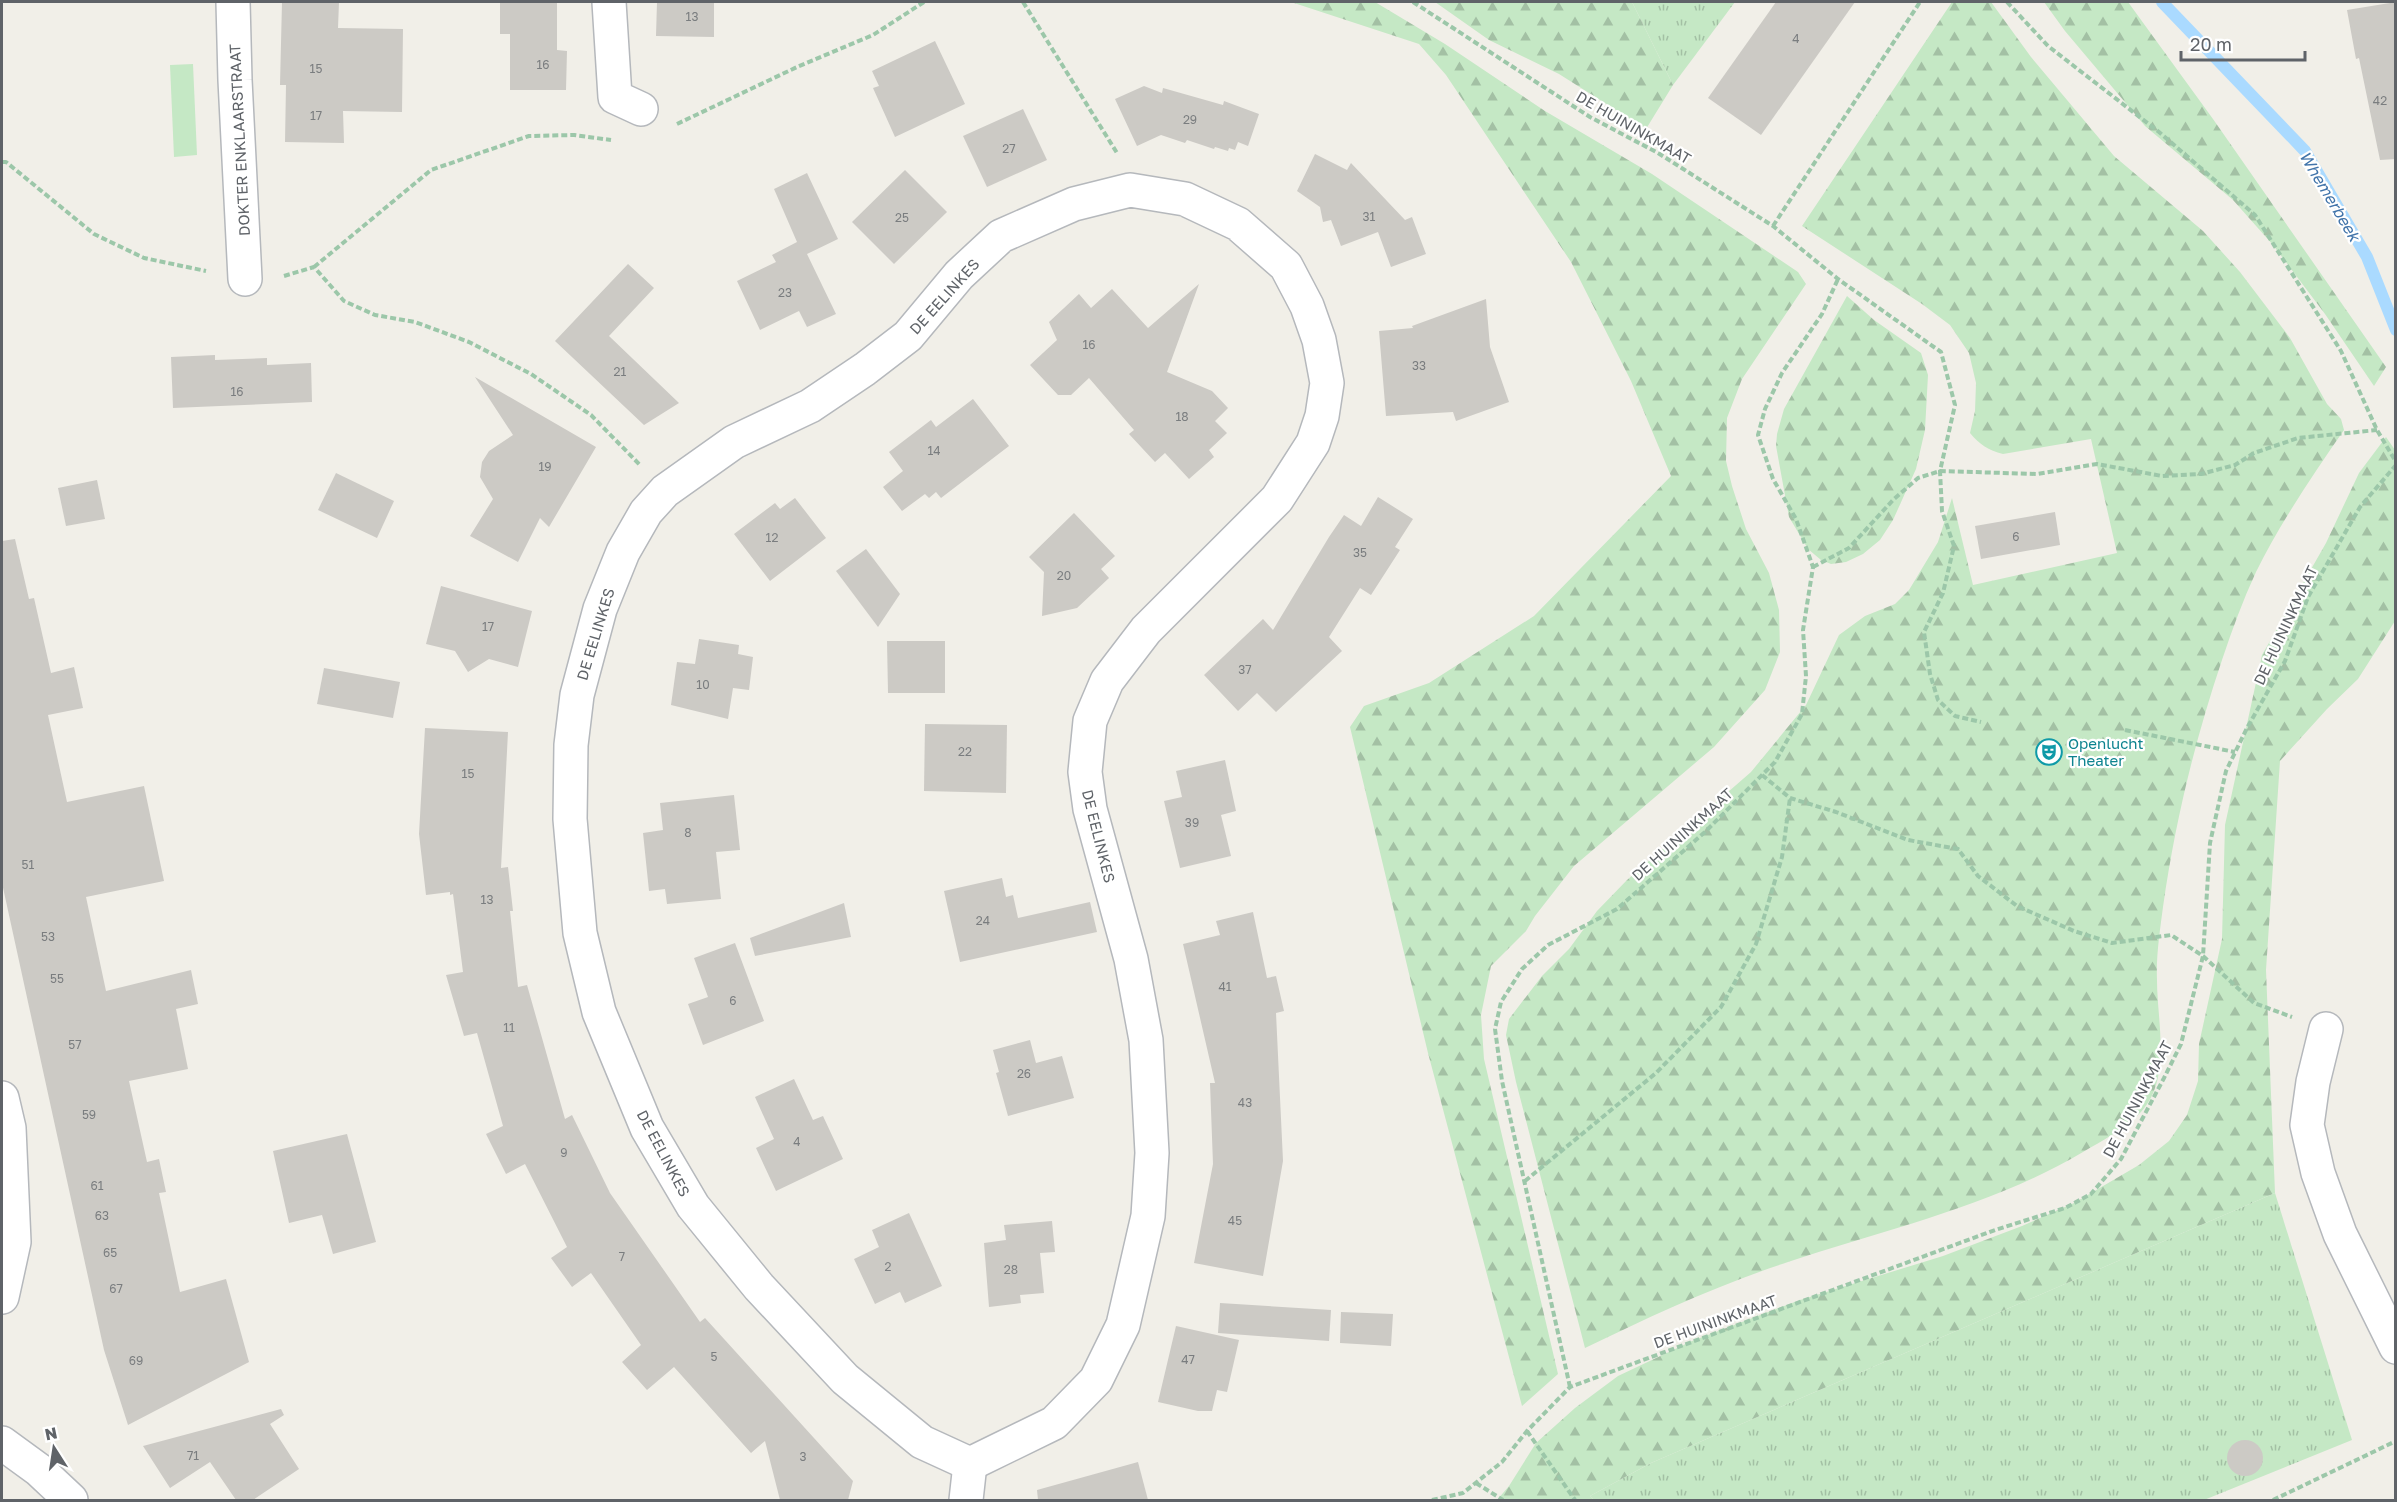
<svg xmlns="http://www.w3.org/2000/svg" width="2397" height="1502" viewBox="0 0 2397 1502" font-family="'Golos Text',sans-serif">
<defs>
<pattern id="grass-tufts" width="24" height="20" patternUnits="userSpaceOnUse" patternTransform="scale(1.5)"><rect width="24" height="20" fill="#c5e8c5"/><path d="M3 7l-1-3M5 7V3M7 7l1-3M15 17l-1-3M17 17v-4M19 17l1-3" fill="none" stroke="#a3c0a4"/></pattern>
<pattern id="forest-firs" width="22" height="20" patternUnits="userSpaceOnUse" patternTransform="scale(1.5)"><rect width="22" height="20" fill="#c5e8c5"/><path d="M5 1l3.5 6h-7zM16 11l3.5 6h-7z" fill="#a3c0a4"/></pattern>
</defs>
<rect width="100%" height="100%" fill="#f1efe8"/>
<g fill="url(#grass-tufts)">
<polygon points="1632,2 1735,2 1673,85"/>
<polygon points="2275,1193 2352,1440 2204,1500 1594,1500 1590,1496 1651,1463"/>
</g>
<g fill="url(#forest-firs)">
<polygon points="1291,2 1375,2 1445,44 1545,111 1652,174 1798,272 1806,284 1742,379 1727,418 1726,461 1732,486 1746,529 1769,573 1779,610 1780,652 1765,690 1714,747 1574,866 1535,916 1526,931 1491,966 1481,1015 1484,1059 1558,1374 1522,1406 1428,1053 1350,727 1364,706 1429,683 1534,616 1671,476 1631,381 1571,262 1446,75 1419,44"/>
<polygon points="1435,2 1632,2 1673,85 1646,129 1559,74 1489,40"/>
<path d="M1952 2H1991L2031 57 2114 156 2203 231 2240 272 2290 338 2327 404 2341 419 2344 430C2312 476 2281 522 2256 572 2243 600 2232 630 2222 660 2195 740 2175 822 2163 907 2160 930 2156 956 2157 980 2157 1023 2173 1082 2138 1115 2122 1130 2102 1141 2083 1152 1992 1206 1887 1229 1788 1262 1718 1285 1651 1316 1585 1348L1516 1082 1506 1035 1509 1019 1542 976 1569 949 1597 911 1627 880 1751 772 1806 705 1839 635 1865 616 1895 604 1909 590 1938 542 1952 498 1973 585 2117 553 2091 439 2003 454C1988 450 1980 445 1970 433L1975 411 1976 383 1969 353 1950 325 1922 304 1802 226Z"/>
<polygon points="2044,2 2128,2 2213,119 2386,367 2374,386 2325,314 2273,245 2233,200 2145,126 2065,31"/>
<polygon points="1847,296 1874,320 1921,353 1928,375 1925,430 1916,469 1893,520 1880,540 1863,554 1846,562 1831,564 1821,560 1808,549 1789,517 1776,446 1777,434 1784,409"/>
<polygon points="2386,437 2395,450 2395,621 2358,679 2327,709 2280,761 2266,970 2275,1193 1651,1463 1590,1496 1594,1500 1497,1500 1509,1486 1536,1443 1575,1408 1618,1376 1692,1341 1800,1300 1943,1256 2022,1226 2074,1203 2139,1165 2169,1141 2187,1115 2198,1081 2199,1044 2222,939 2225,825 2262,655 2326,543 2359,473"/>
</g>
<polygon fill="#c5e8c5" points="193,64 197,155 174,157 170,65"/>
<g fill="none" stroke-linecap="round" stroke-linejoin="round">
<polyline stroke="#aadaff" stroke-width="12" points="2162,2 2305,151 2367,257 2396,330"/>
</g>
<g fill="#cccac5">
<polygon points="282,2 339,2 338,28 403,29 402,112 343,111 344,143 285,142 286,85 280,85"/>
<polygon points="500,2 557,2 557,50 567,51 566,90 510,90 510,34 500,34"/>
<polygon points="657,2 714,2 714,37 656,36"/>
<polygon points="1776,2 1855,2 1761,135 1708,98"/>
<polygon points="2396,2 2396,159 2380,160 2359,58 2356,59 2347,10"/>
<polygon points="935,41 965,104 895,137 873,88 879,86 872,71"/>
<polygon points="1144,86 1162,93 1163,88 1223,105 1224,101 1259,114 1248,146 1238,142 1235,150 1229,148 1228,151 1215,147 1214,149 1187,140 1185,143 1161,135 1137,146 1115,99"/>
<polygon points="1023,109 1047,160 987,187 963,136"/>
<polygon points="1315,154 1347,170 1351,163 1405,220 1412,217 1426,254 1391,267 1378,232 1341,246 1331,220 1323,222 1320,207 1297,191"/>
<polygon points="905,170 947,212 894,264 852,222"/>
<polygon points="807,173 838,239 807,254 836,314 807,327 799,311 760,330 737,281 776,262 772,255 797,242 774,189"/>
<polygon points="628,264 654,288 609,336 679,403 644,425 555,341"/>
<polygon points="1199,284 1167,372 1212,391 1228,408 1215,421 1227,433 1209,450 1214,457 1189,479 1165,453 1155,462 1129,434 1134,430 1089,378 1071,395 1058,395 1030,365 1057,340 1049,322 1079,294 1091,308 1112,289 1148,328"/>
<polygon points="1486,299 1490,347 1509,402 1456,421 1453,412 1386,416 1379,331 1413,328 1412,326"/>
<polygon points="215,355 215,360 267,358 267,365 311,363 312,402 173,408 171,357"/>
<polygon points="475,377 596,447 549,527 540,518 518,562 470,536 493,499 480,477 482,462 489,451 513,435"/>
<polygon points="973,399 1009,446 941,498 936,492 929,498 925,494 902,511 883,487 903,471 889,452 931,420 936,427"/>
<polygon points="336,473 394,501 377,538 318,510"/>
<polygon points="97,480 105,519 66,526 58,488"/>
<polygon points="1378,497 1413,519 1395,547 1400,550 1371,595 1360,588 1329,637 1342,651 1276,712 1257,693 1238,711 1204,675 1263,619 1273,630 1329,537 1344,515 1361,526"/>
<polygon points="795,498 826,538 770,581 734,534 775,503 780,509"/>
<polygon points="2055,512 2060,545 1981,559 1975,526"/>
<polygon points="1074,513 1115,556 1101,569 1109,578 1077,608 1042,616 1044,572 1029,557"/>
<polygon points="15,539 29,599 34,598 51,673 74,667 83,708 48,715 67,802 144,786 164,881 86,897 106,991 191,970 198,1004 176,1009 188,1069 129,1081 147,1162 159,1159 166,1192 159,1193 180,1292 226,1279 249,1362 128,1425 104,1350 2,883 2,541"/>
<polygon points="866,549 900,594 878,627 836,571"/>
<polygon points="441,586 532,611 518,667 489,659 468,672 455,651 426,644"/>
<polygon points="699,639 739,645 738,654 753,657 749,690 733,688 728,719 671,705 677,662 695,664"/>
<polygon points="887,641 945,641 945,693 888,693"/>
<polygon points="324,668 400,682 393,718 317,704"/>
<polygon points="925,724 1007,725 1006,793 924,791"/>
<polygon points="425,728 508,732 501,868 508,867 513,911 510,911 518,987 527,985 565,1119 572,1115 610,1193 700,1322 705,1318 853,1481 848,1500 780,1500 765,1441 751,1453 674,1367 647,1390 622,1362 641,1345 591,1273 572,1287 551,1258 567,1247 525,1164 506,1174 486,1134 503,1126 477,1033 464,1036 446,975 463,972 453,894 450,895 450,892 426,895 419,834"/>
<polygon points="1225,760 1236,811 1221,815 1231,856 1180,868 1164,801 1182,797 1176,771"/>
<polygon points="734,795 740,850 716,852 721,899 667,904 665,889 649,891 643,833 663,830 660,803"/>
<polygon points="1002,878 1006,897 1013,895 1018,918 1090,902 1097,932 960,962 944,891"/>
<polygon points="844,903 851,937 755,956 750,938"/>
<polygon points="1253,912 1267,978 1276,976 1284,1011 1276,1013 1283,1161 1263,1276 1194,1263 1213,1164 1210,1083 1215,1083 1183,944 1220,935 1216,921"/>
<polygon points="735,943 764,1021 703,1045 688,1004 708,997 694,958"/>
<polygon points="1030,1040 1036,1063 1062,1056 1074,1098 1008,1116 996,1073 999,1072 993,1050"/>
<polygon points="794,1079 813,1120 823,1116 843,1159 776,1191 756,1148 774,1139 755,1097"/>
<polygon points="347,1134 376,1242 333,1254 322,1215 289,1223 273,1151"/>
<polygon points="909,1213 942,1286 905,1303 900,1292 875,1304 854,1259 879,1247 872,1230"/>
<polygon points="1052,1221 1055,1252 1040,1253 1044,1293 1020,1295 1021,1303 989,1307 984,1243 1006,1240 1004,1225"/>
<polygon points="1220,1303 1331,1310 1329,1341 1218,1333"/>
<polygon points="1341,1312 1393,1314 1391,1346 1340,1343"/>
<polygon points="1176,1326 1239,1340 1227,1392 1217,1390 1212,1411 1198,1411 1158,1402"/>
<polygon points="281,1409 284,1415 270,1424 299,1469 253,1500 236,1500 210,1462 170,1488 143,1446"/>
<circle cx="2245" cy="1458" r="18"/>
<polygon points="1138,1462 1148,1500 1038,1500 1037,1490"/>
</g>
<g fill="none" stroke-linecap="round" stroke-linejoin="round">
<g stroke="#b5b8bc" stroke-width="36">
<g id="minor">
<polyline points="233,2 235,80 245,279"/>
<polyline points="609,2 615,97 641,109"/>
<polygon points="1130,190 1185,199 1238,224 1286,266 1307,306 1319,340 1327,383 1322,416 1313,443 1277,499 1146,630 1107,681 1090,721 1085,772 1090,809 1131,959 1146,1040 1152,1153 1148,1216 1123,1325 1096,1380 1054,1423 970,1464 922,1442 845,1379 759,1287 693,1206 647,1128 599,1012 580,933 570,819 571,745 577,695 600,609 623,552 646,512 665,491 734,442 810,406 865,369 908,336 959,275 1001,236 1074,204"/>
<polyline points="2326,1029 2313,1082 2307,1125 2318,1173 2340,1234 2396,1347"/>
<polyline points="2,1098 9,1128 14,1242 2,1297"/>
<polyline points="2,1443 39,1470 71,1500"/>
<polyline points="966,1500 970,1464"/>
</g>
</g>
<g stroke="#9cc7a9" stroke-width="4" stroke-dasharray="6 3" stroke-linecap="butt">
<polyline points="1023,2 1117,153"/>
<polyline points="1413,2 1590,117 1658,153 1773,226 1838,279 1941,352 1955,405 1940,471 1942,511 1954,546 1943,593 1924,632 1930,674 1938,700 1955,716 1981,722"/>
<polyline points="2007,2 2048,46 2159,132 2255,215 2341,351 2377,430 2396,462"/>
<polyline points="677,124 797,67 873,35 924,2"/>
<polyline points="2,162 6,162 94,234 144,258 206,271"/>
<polyline points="1773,226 1920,2"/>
<polyline points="314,267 431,170 529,136 574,135 611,140"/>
<polyline points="284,276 314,267 344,301 375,315 415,322 469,342 531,374 591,415 640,465"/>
<polyline points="1813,567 1849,548 1893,500 1918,478 1940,471 2037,474 2097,464 2162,476 2201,474 2235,465 2254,453 2298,438 2377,430"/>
<polyline points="2125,730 2235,752"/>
<polyline points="1762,775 1790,798 1836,812 1908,840 1958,849 1978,876 2017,906 2074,931 2112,943 2171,935 2203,956 2254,1003 2292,1017"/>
<polyline points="1525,1181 1656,1073 1721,1007 1756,944 1782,857 1790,798"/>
<polyline points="1570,1387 1502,1081 1495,1029 1501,1002 1522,969 1548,945 1617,909 1705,832 1775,762 1802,714 1806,676 1803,630 1813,567 1796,519 1773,479 1758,435 1765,409 1782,373 1822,314 1838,279"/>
<polyline points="1527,1431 1575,1500"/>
<polyline points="1476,1483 1503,1500"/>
<polyline points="1432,1500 1463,1493 1502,1462 1527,1431 1570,1387 1995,1230 2065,1208 2091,1194 2121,1159 2164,1078 2181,1044 2203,956 2210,843 2226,771 2247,728 2285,661 2308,597 2360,507 2396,465"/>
<polyline points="2273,1500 2396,1441"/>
</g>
<use href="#minor" stroke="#fff" stroke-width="33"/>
</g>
<defs>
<g id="theatre-ring" transform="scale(1.35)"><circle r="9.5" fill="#fff" stroke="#0f9aa8" stroke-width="1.5"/><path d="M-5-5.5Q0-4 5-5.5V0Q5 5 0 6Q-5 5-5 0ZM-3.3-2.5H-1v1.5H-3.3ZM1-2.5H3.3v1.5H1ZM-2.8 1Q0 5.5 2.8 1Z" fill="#0f9aa8"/></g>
</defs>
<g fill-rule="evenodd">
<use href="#theatre-ring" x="2049" y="752"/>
</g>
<g text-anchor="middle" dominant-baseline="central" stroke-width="4.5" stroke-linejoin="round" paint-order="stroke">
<g font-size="12" fill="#7a7d7f">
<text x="692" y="16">13</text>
<text x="1796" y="38">4</text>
<text x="543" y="64">16</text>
<text x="316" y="68">15</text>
<text x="2380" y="100">42</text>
<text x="316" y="115">17</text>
<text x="1190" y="119">29</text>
<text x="1009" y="148">27</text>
<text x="1369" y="216">31</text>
<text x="902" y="217">25</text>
<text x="785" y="292">23</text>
<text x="1089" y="344">16</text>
<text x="1419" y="365">33</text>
<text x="620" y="371">21</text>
<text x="237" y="391">16</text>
<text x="1182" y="416">18</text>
<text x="934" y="450">14</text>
<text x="545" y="466">19</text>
<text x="2016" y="536">6</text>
<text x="772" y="537">12</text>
<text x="1360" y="552">35</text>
<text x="1064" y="575">20</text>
<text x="488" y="626">17</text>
<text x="1245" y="669">37</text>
<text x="703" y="684">10</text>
<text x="965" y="751">22</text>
<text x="468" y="773">15</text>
<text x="1192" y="822">39</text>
<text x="688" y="832">8</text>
<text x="28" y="864">51</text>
<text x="487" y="899">13</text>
<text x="983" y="920">24</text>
<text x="48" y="936">53</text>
<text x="57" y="978">55</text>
<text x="1225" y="986">41</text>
<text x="733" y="1000">6</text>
<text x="509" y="1027">11</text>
<text x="75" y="1044">57</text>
<text x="1024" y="1073">26</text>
<text x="1245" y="1102">43</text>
<text x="89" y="1114">59</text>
<text x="797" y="1141">4</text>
<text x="564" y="1152">9</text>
<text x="97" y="1185">61</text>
<text x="102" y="1215">63</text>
<text x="1235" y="1220">45</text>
<text x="110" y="1252">65</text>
<text x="622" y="1256">7</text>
<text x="888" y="1266">2</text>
<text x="1011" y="1269">28</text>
<text x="116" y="1288">67</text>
<text x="714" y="1356">5</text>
<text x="1188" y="1359">47</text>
<text x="136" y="1360">69</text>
<text x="193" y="1455">71</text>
<text x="803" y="1456">3</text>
</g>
<g font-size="15" fill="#5f6368" stroke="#fff">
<text transform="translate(1634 127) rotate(30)">DE HUININKMAAT</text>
<text transform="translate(239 140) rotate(-93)">DOKTER ENKLAARSTRAAT</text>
<text transform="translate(944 296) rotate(-48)">DE EELINKES</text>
<text transform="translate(2285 625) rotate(-65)">DE HUININKMAAT</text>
<text transform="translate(595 634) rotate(-73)">DE EELINKES</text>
<text transform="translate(1682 834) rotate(-42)">DE HUININKMAAT</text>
<text transform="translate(1099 836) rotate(76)">DE EELINKES</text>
<text transform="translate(2137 1099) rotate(-62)">DE HUININKMAAT</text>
<text transform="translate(664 1153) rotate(62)">DE EELINKES</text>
<text transform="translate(1715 1321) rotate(-20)">DE HUININKMAAT</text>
</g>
<g font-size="15" fill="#0d838f" stroke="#fff" text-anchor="start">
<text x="2068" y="743">Openlucht<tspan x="2068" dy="17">Theater</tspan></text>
</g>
<g font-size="16" font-style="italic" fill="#4174aa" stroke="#fff">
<text transform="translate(2330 196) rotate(59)">Whemerbeek</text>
</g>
</g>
<rect width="2397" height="1502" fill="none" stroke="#5f6368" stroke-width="6"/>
<g transform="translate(54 1448) rotate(348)" stroke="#ffffff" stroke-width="4.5" paint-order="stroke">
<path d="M0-4.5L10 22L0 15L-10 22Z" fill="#5f6368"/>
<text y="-9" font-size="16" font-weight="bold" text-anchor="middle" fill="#5f6368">N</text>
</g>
<path d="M2181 51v9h124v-9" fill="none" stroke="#5f6368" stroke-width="3"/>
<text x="2190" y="51" font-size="18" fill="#5f6368" stroke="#ffffff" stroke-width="4.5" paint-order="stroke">20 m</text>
</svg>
